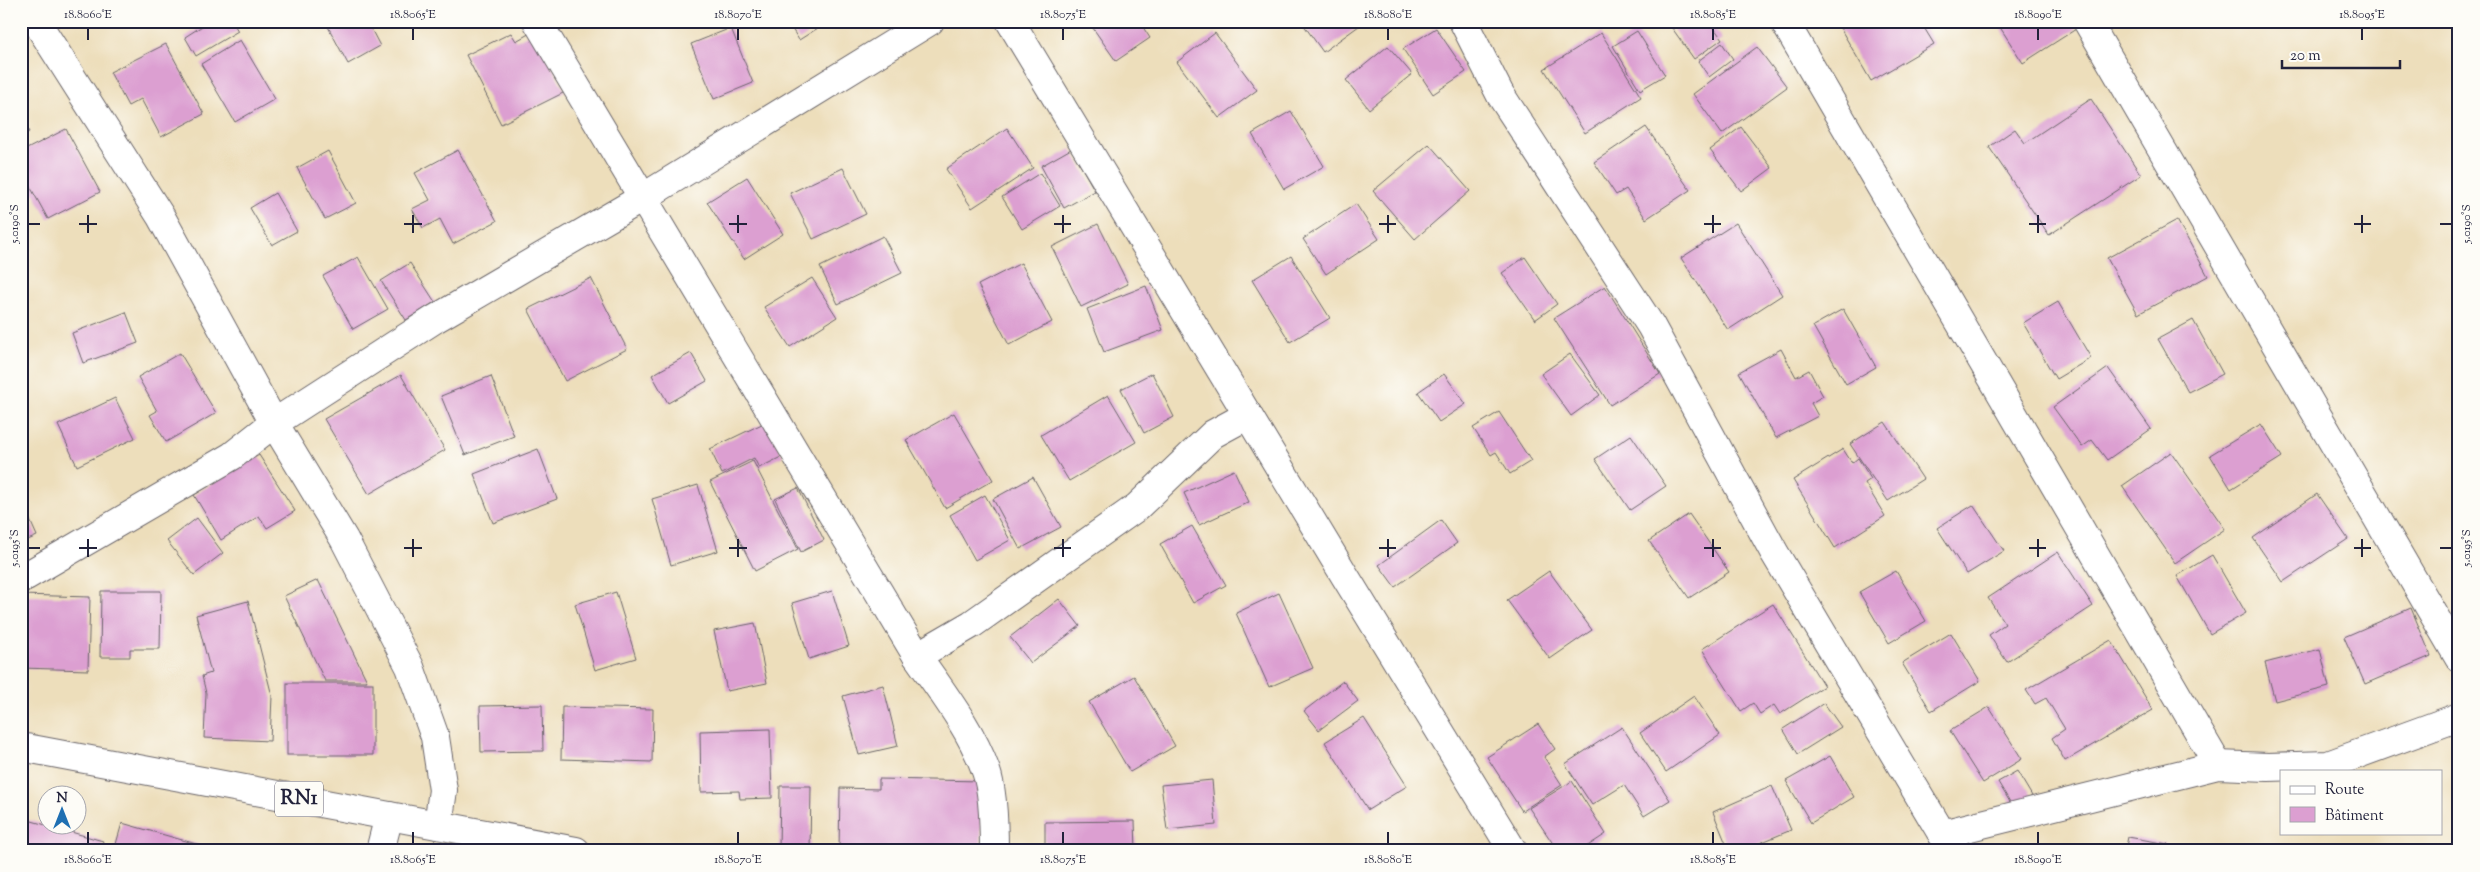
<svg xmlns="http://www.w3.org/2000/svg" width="2480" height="872" viewBox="0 0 2480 872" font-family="'Sorts Mill Goudy',serif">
<rect width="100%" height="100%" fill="#fdfcf7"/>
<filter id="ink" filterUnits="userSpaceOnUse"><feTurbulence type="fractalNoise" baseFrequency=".02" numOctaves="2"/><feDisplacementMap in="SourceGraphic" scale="10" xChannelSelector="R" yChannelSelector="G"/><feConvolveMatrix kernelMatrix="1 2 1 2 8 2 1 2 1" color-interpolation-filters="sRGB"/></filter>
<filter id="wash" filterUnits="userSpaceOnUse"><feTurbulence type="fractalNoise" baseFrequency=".0096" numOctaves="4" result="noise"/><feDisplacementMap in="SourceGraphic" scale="20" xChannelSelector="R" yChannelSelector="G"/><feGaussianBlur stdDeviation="1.12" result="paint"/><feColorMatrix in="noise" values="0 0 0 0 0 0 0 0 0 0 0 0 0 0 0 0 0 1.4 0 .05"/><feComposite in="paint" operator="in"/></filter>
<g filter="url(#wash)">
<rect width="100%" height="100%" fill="#eddebb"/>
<g id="blocks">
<g fill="#dc9fd1">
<polygon points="210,21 232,21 238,31 196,56 185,37"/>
<polygon points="325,21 367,21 380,46 348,64"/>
<polygon points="787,21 829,21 799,40"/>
<polygon points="1088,21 1139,21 1150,38 1116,61"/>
<polygon points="1301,21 1362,21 1363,23 1323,52"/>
<polygon points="1667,21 1709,21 1722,39 1694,59"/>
<polygon points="1836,21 1920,21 1934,44 1871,81"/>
<polygon points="1996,21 2071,21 2076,29 2023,63"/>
<polygon points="731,28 753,83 714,99 691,44"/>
<polygon points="1436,28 1466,72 1433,94 1403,49"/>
<polygon points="534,31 565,92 501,124 466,55 511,33 516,41"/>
<polygon points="1637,31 1665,75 1640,90 1613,46"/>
<polygon points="1215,33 1257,90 1219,118 1177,62"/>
<polygon points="1601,33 1641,97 1585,133 1544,69"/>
<polygon points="240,40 275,99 235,122 201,64"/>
<polygon points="1722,43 1733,59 1709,77 1698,61"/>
<polygon points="166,44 204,114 161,137 141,99 128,106 110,72"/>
<polygon points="1388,46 1412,74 1369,109 1346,80"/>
<polygon points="1757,47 1787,87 1722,134 1693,94"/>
<polygon points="2091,99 2141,175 2049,235 1989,147 2015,129 2025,143"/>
<polygon points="1291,111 1324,166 1284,189 1252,134"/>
<polygon points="21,119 29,132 21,136"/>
<polygon points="1646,127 1690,190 1646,219 1626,189 1616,195 1594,162"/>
<polygon points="1741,127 1772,168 1741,191 1710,150"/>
<polygon points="1007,128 1033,168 972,208 946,169"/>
<polygon points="66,129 100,192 48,219 21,170 21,152"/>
<polygon points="1429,144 1470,191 1415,239 1373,191"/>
<polygon points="1071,149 1095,191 1064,208 1041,166"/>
<polygon points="458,150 497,221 453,244 440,219 423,228 412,209 430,200 415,173"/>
<polygon points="328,151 356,203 325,219 297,168"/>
<polygon points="843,168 866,214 813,239 790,193"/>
<polygon points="1040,173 1060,206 1022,229 1002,197"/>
<polygon points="747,177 783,234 744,259 707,202"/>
<polygon points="275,193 297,231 272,245 250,208"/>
<polygon points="1356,204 1379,239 1326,274 1303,239"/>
<polygon points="21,212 29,225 21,229"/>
<polygon points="2177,220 2208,276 2138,314 2107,258"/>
<polygon points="1736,223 1782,295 1728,330 1681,258"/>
<polygon points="1098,224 1128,284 1081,307 1052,247"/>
<polygon points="883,236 902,273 838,304 820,267"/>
<polygon points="1291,256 1330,318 1290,342 1252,280"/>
<polygon points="358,257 388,309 353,329 323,276"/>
<polygon points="1525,257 1557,304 1535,320 1502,273"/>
<polygon points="410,263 435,302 406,320 381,281"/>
<polygon points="1021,263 1052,322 1009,345 978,285"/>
<polygon points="591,278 627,349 565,381 528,309"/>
<polygon points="812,278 837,317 790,347 764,307"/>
<polygon points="1146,286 1163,330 1104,352 1087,309"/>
<polygon points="1605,286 1660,374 1610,405 1554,318"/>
<polygon points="2058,302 2091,358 2056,379 2023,323"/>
<polygon points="1843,309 1876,367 1846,384 1813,326"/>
<polygon points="126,312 138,343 83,363 72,333"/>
<polygon points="2193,320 2223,374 2188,392 2158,339"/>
<polygon points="1781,349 1796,377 1809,370 1823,396 1811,403 1818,416 1776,438 1739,372"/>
<polygon points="180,353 216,413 166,442 150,415 157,411 138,377"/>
<polygon points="691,353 707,381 668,403 652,375"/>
<polygon points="1570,354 1600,395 1571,416 1541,374"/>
<polygon points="2108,368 2151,429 2107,460 2092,440 2082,447 2053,407"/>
<polygon points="1152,373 1174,417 1144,433 1121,389"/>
<polygon points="1444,374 1466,404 1439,422 1418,392"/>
<polygon points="401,375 445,450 369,494 324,419"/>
<polygon points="491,376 514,436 465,455 441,396"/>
<polygon points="1108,395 1136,442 1069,481 1041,435"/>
<polygon points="115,398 135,438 77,466 58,425"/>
<polygon points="1499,412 1531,461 1510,474 1496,452 1491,455 1473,428"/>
<polygon points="954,413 993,480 945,508 906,440"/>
<polygon points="766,422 783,456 759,468 754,458 722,474 710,449"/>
<polygon points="1885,422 1923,479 1888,501 1850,444"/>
<polygon points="2261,424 2282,457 2231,489 2210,455"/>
<polygon points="1631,435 1666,486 1630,510 1595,459"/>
<polygon points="538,449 557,499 493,523 474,474"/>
<polygon points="1843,449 1852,463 1858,458 1871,479 1865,483 1885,516 1835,548 1793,480"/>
<polygon points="2171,452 2225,529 2175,563 2122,486"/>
<polygon points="259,455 295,511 267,528 259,516 221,540 194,495"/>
<polygon points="753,461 798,549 755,571 710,482"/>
<polygon points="1234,470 1249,502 1199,525 1184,493"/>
<polygon points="1033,477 1061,527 1020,549 993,499"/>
<polygon points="698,485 718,551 671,565 652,499"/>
<polygon points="798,488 824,540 801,552 775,499"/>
<polygon points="2317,494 2348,539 2283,582 2253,538"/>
<polygon points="985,495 1010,540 975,560 950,515"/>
<polygon points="21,500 37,536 21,543"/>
<polygon points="1973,505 2004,551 1967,574 1937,528"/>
<polygon points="1689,514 1729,572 1689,598 1649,541"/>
<polygon points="197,518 223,553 194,575 167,541"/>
<polygon points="1441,520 1457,543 1395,587 1379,565"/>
<polygon points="1192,526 1226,585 1193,603 1160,544"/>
<polygon points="2058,552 2093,606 2007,662 1989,635 2005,624 1988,598"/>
<polygon points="2212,555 2246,613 2210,634 2177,576"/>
<polygon points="1549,571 1592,630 1550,659 1507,600"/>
<polygon points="1896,571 1926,621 1889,643 1859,592"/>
<polygon points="318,580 367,681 325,681 284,596"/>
<polygon points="101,591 161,591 160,649 130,649 130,657 100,657"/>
<polygon points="832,591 849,646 809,659 792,603"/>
<polygon points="616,592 636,658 595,670 575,604"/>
<polygon points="1279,593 1313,668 1269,687 1236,613"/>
<polygon points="21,595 90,597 88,670 21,668"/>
<polygon points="1059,599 1080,626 1031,663 1010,637"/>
<polygon points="248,601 272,696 270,741 204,738 206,693 202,676 211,673 196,615"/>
<polygon points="1773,604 1824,686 1780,714 1774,705 1760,714 1753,703 1741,711 1702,649"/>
<polygon points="2411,608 2431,656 2365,684 2344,637"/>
<polygon points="755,623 767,683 727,691 714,631"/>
<polygon points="1951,633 1980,681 1931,711 1902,663"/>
<polygon points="2111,640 2153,710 2065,761 2052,738 2065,729 2046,698 2035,704 2026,690"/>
<polygon points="2320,649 2329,687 2275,701 2265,663"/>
<polygon points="1134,676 1175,746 1130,772 1089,702"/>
<polygon points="1343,681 1358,701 1319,730 1304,711"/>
<rect x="287" y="683" width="86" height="72"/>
<polygon points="883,685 898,746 859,755 843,696"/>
<polygon points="1694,696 1720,735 1666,772 1640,733"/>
<polygon points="1824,703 1841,727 1798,754 1783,729"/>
<polygon points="542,705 543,751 481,752 480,706"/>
<polygon points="562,707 653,709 652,762 561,759"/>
<polygon points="1989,707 2022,759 1983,783 1950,731"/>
<polygon points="1364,718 1407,786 1368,810 1325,742"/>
<polygon points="1538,724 1555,749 1544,757 1562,785 1522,811 1487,757"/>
<polygon points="1622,727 1670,800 1644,816 1624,785 1592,805 1565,764"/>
<polygon points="770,729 772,798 740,799 739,791 701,792 700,731"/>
<polygon points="1830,756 1854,797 1811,823 1786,781"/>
<polygon points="2017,771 2032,796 2013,807 1998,782"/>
<polygon points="879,779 982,781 981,851 839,851 840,788 879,789"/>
<polygon points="1212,780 1216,825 1167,830 1161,785"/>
<polygon points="1572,781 1606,834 1580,851 1558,851 1529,808"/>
<polygon points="780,786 811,786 810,851 779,851"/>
<polygon points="1772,786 1791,830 1741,851 1729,851 1713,812"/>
<polygon points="21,818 103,841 100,851 21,851"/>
<polygon points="1135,821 1136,851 1045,851 1045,822"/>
<polygon points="122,823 200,845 199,851 114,851"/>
<polygon points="2128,837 2168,844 2166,851 2125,851"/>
</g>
</g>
</g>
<g filter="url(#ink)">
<use href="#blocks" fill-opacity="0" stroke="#696468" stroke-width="1"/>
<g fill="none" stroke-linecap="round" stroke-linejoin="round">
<g stroke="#696468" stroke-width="30">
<g id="minor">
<polyline points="36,21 161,217 274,423 344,539 410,667 435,737 443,790 438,825"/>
<path d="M537 21 917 656C942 692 971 729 986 771 993 790 994 829 994 851"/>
<polyline points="1010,21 1345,576 1513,851"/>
<polyline points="1463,21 1500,94 1651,326 1774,552 1942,834 1956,851"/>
<polyline points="1784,21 2218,765"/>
<polyline points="2087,21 2459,658"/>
<polyline points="21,579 232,456 274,423 435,319 644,197 930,21"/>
<polyline points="917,656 972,624 1137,507 1213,434 1248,415"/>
<polyline points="1942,834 2218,765 2268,767 2328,765 2459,717"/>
<polyline points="380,851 389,816"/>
</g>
</g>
<g stroke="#696468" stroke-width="30">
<polyline id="highway" points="21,747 576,851"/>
</g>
<use href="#minor" stroke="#fff" stroke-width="28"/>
<use href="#highway" stroke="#fff" stroke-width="28"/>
</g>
</g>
<path fill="none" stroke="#22223b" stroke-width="2" d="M88 28V40M413 28V40M738 28V40M1063 28V40M1388 28V40M1713 28V40M2038 28V40M2362 28V40M88 215V233M413 215V233M738 215V233M1063 215V233M1388 215V233M1713 215V233M2038 215V233M2362 215V233M28 224H40M79 224H97M404 224H422M729 224H747M1054 224H1071M1379 224H1396M1704 224H1721M2029 224H2046M2354 224H2371M2440 224H2452M88 539V557M413 539V557M738 539V557M1063 539V557M1388 539V557M1713 539V557M2038 539V557M2362 539V557M28 548H40M79 548H97M404 548H422M729 548H747M1054 548H1071M1379 548H1396M1704 548H1721M2029 548H2046M2354 548H2371M2440 548H2452M88 832V844M413 832V844M738 832V844M1063 832V844M1388 832V844M1713 832V844M2038 832V844"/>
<g text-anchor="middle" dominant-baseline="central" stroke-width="5" stroke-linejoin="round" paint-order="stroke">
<rect fill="#fdfcf7" stroke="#646373" stroke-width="1" x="275" y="781.5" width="48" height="35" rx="4"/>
<g font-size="20" font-weight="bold" fill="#22223b">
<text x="299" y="799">RN1</text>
</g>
</g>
<rect width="2480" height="872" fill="none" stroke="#fdfcf7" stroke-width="55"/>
<rect x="2280" y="770" width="162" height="65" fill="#fdfcf7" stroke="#a5a5ac"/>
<rect x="2290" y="786" width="25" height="8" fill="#ffffff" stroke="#a5a5ac"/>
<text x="2325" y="794" font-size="15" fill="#22223b">Route</text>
<rect x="2290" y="807" width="25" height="15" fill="#dc9fd1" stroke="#a5a5ac"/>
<text x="2325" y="820" font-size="15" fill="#22223b">Bâtiment</text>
<g transform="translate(62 810)"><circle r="24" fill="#fdfcf7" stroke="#a5a5ac"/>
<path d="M0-4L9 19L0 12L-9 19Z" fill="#1f6fb2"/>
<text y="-8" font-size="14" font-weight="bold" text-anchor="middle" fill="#22223b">N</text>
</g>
<path d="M2282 60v8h118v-8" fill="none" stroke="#22223b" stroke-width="2.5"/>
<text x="2290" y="60" font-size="15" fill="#22223b" stroke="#fdfcf7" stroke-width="4" paint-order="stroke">20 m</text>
<rect x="28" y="28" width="2424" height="816" fill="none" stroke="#22223b" stroke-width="2"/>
<g font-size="12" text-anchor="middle" fill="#22223b">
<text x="88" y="18">18.8060°E</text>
<text x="413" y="18">18.8065°E</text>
<text x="738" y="18">18.8070°E</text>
<text x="1063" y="18">18.8075°E</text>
<text x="1388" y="18">18.8080°E</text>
<text x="1713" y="18">18.8085°E</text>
<text x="2038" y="18">18.8090°E</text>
<text x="2362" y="18">18.8095°E</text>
<text transform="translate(14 224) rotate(-90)" y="4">5.0190°S</text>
<text transform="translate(2466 224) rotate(-90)" y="4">5.0190°S</text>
<text transform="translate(14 548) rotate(-90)" y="4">5.0195°S</text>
<text transform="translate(2466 548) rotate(-90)" y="4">5.0195°S</text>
<text x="88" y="863">18.8060°E</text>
<text x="413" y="863">18.8065°E</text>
<text x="738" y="863">18.8070°E</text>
<text x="1063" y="863">18.8075°E</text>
<text x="1388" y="863">18.8080°E</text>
<text x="1713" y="863">18.8085°E</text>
<text x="2038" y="863">18.8090°E</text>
</g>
</svg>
